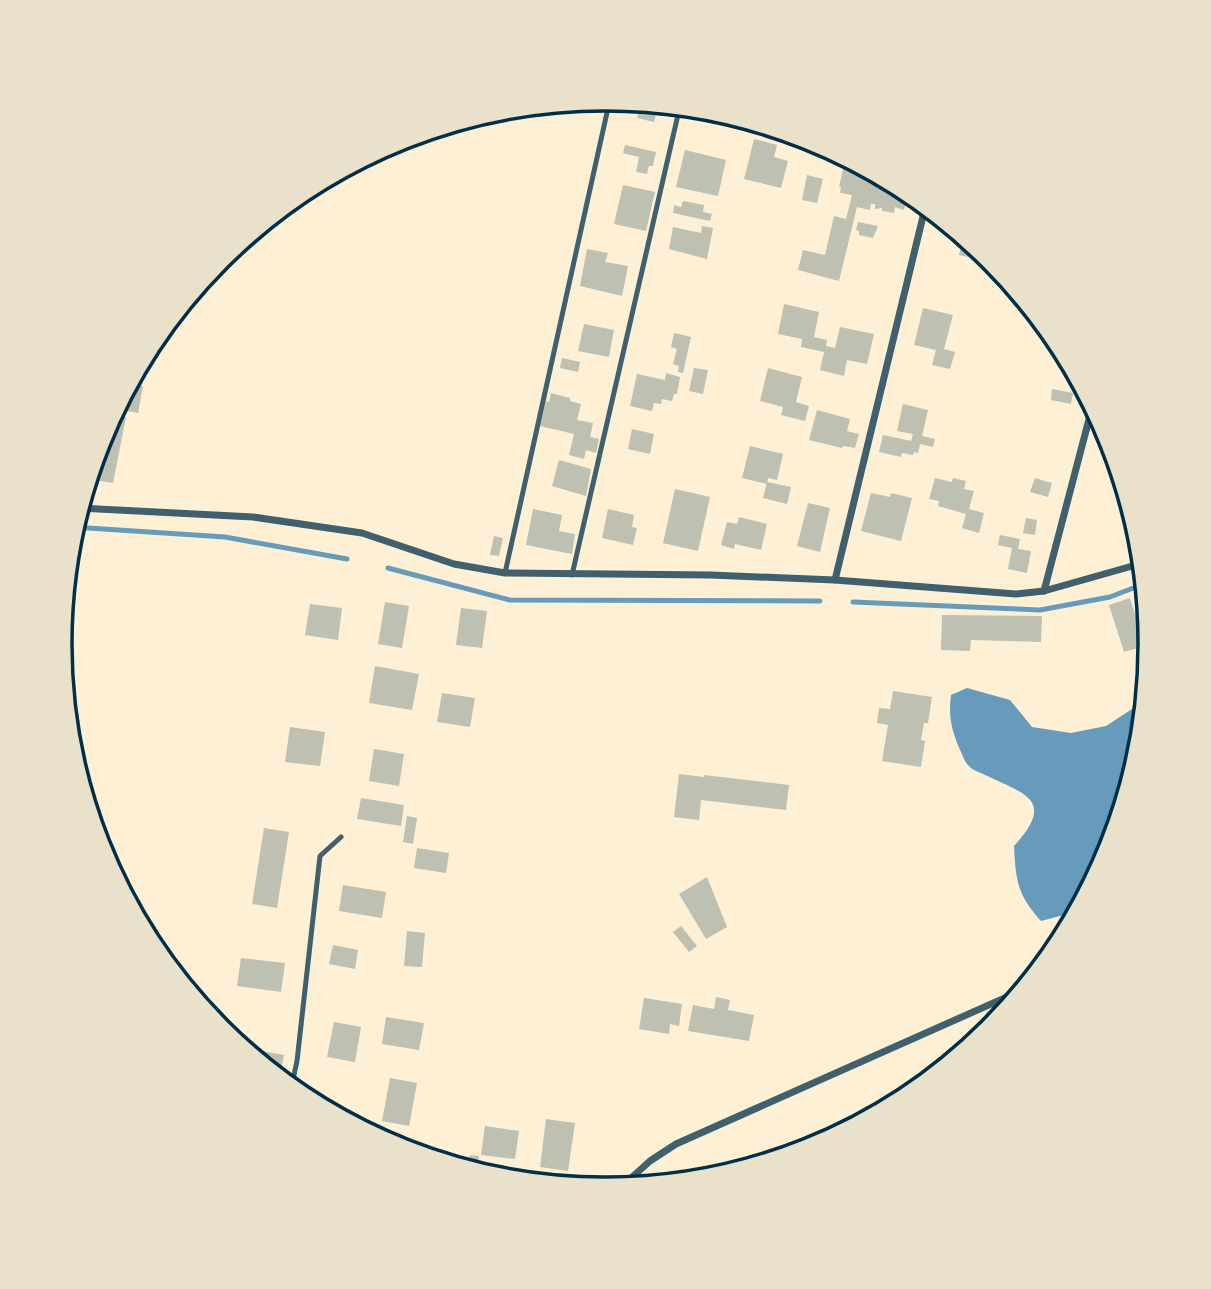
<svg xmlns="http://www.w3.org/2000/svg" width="1211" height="1289" viewBox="0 0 1211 1289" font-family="Arial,sans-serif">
<rect width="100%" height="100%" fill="#fdf0d5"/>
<path fill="#669bbc" d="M967 688 1010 700 1032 727 1071 733 1106 726 1146 700 1141 751 1110 854 1079 911 1041 921C1017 894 1016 881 1014 846 1057 799 1024 794 983 774 979 772 972 770 969 766 965 763 963 756 961 752 952 732 948 717 951 695Z"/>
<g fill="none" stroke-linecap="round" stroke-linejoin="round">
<g stroke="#669bbc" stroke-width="5">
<polyline points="73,527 225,537 347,559"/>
<polyline points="388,568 510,600 820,601"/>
<polyline points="853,602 1040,610 1110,597 1146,583"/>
</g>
</g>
<g fill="#bec0b2">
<polygon points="637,102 666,104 663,116 656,114 654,122 637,118 639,110 635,109"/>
<polygon points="754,139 777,145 774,157 788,161 781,188 744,179"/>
<polygon points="625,145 656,152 653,166 649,166 647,174 636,172 639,157 623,153"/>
<polygon points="685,150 726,160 718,196 676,187"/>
<polygon points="844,165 866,170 865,174 909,191 904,210 895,207 894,213 882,211 882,208 875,209 875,204 871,204 870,210 857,207 839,281 798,270 803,250 825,255 834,216 846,219 852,195 840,193 841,187 839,187"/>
<polygon points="807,175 823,179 817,203 802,200"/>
<polygon points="623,185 655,192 646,231 614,224"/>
<polygon points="683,201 704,205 703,212 712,214 710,221 673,213 674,205 681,207"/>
<polygon points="858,222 878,226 873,238 859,235 859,231 856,230"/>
<polygon points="702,226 713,228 707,259 669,249 673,227 701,233"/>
<polygon points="961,233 980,249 977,259 959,255 963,239 960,238"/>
<polygon points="587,249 608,253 605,262 628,266 622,296 580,286"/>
<polygon points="784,304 819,312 814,337 827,340 826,346 835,348 840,327 874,334 867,364 847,360 844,376 820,370 824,352 801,347 802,339 778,334"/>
<polygon points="923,308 953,315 944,349 955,352 950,369 932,365 936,350 914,345"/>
<polygon points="584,324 614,330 609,357 578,351"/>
<polygon points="674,333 691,337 683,373 678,372 679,366 673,364 677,349 671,347"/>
<polygon points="562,358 580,362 578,372 560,368"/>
<polygon points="694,368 708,370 703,394 689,391"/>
<polygon points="768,368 802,377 796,402 809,406 805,421 781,415 783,407 760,401"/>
<polygon points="666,373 680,377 677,394 674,394 672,401 662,399 661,404 654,403 652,411 630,406 637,374 665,380"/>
<polygon points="129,384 143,386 138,413 115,409"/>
<polygon points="1052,389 1073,393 1071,404 1051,400"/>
<polygon points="551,393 570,398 570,401 581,404 577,420 593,423 590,437 599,439 596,453 586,450 584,459 569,455 574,434 540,426 546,401 549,402"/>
<polygon points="903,404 928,410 922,436 935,439 933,447 920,444 918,453 914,452 913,455 902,453 901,457 879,452 883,435 911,441 913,434 897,431"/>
<polygon points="817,410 850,419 847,431 859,434 855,448 843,446 842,448 809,440"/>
<polygon points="113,414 126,417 113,483 88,479 101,435"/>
<polygon points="632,429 654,434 650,454 628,449"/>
<polygon points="750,446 783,454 777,480 768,478 767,484 742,478"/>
<polygon points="559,460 591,469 586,496 552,486"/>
<polygon points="935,478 952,482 953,478 966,481 964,489 974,491 969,509 984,513 979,533 962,528 966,514 938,506 939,501 929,499"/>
<polygon points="1035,478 1052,483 1048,497 1030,492"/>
<polygon points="767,482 791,487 787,504 763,498"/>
<polygon points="675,489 710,497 698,551 663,543"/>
<polygon points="871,493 890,497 891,493 912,498 901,541 861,531"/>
<polygon points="808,503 830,508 820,552 797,546"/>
<polygon points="533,509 562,515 559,531 575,534 572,554 526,545"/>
<polygon points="608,509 634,515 632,527 637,528 633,545 602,538"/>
<polygon points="739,517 767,524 761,550 735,544 734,549 721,545 727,522 737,524"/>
<polygon points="1026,518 1037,520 1035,535 1023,533"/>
<polygon points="1000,535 1020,539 1018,549 1031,551 1027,573 1008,569 1012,548 998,545"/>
<polygon points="494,536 503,538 499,556 490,555"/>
<polygon points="1130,598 1145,646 1124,652 1109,605"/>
<polygon points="385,602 409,606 402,648 378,644"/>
<polygon points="310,604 342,608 338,640 305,635"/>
<polygon points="461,608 487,611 482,648 456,645"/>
<polygon points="942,615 1042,616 1041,642 971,640 970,651 941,650"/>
<polygon points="60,644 70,644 69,658 61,658"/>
<polygon points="375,666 419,674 412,710 369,703"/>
<polygon points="893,691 932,697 928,723 924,723 921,740 925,741 921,767 882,761 888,725 877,723 879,708 890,709"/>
<polygon points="442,693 475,698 470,727 437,722"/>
<polygon points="290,727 325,732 320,766 285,762"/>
<polygon points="374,749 404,754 399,786 369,781"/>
<polygon points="679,774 704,777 704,775 789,785 786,810 701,800 699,820 674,817"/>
<polygon points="361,798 404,805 401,826 357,819"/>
<polygon points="407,816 417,818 413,844 403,842"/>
<polygon points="264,828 289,832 277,908 252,904"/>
<polygon points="417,848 449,853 446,873 414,868"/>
<polygon points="707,877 727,927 706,939 679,894"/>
<polygon points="343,885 386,892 382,918 339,911"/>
<polygon points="681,926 697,946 689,952 673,932"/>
<polygon points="407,931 425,933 422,967 404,966"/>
<polygon points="333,945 358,950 355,969 329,964"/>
<polygon points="241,958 285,963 281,992 237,986"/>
<polygon points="716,997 730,1000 728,1010 754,1015 749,1041 688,1031 693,1005 714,1009"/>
<polygon points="644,998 682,1004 679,1026 670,1024 669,1034 639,1029"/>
<polygon points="386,1017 424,1023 419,1050 382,1044"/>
<polygon points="334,1022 361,1027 355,1062 327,1057"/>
<polygon points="262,1051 284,1055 279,1080 260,1064"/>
<polygon points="390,1078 417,1083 409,1126 382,1121"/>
<polygon points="546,1119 575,1123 568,1171 540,1167"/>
<polygon points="485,1126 519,1131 515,1159 481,1155"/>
<polygon points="470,1155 479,1156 478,1169 482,1170 482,1175 468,1171"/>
</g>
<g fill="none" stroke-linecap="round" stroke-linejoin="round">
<g stroke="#3f606c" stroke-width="5">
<polyline points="505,573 610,99"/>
<polyline points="572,575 680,106"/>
<polyline points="291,1089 297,1061 320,856 341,837"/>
</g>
<g stroke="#3f606c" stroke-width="7">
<polyline points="79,508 253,517 362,533 454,564 505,573 711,575 835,580 1016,594 1044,591 1143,563"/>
<polyline points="835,580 926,204"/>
<polyline points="1044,591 1093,404"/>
<polyline points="619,1189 650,1161 676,1144 1027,988"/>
</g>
</g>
<path d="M0 0H1211V1289H0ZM72 644a533 533 0 1 1 1066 0a533 533 0 1 1-1066 0Z" fill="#e9e1ca" fill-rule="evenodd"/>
<path fill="none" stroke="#003049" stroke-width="3.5" d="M72 644a533 533 0 1 1 1066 0a533 533 0 1 1-1066 0Z"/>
</svg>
